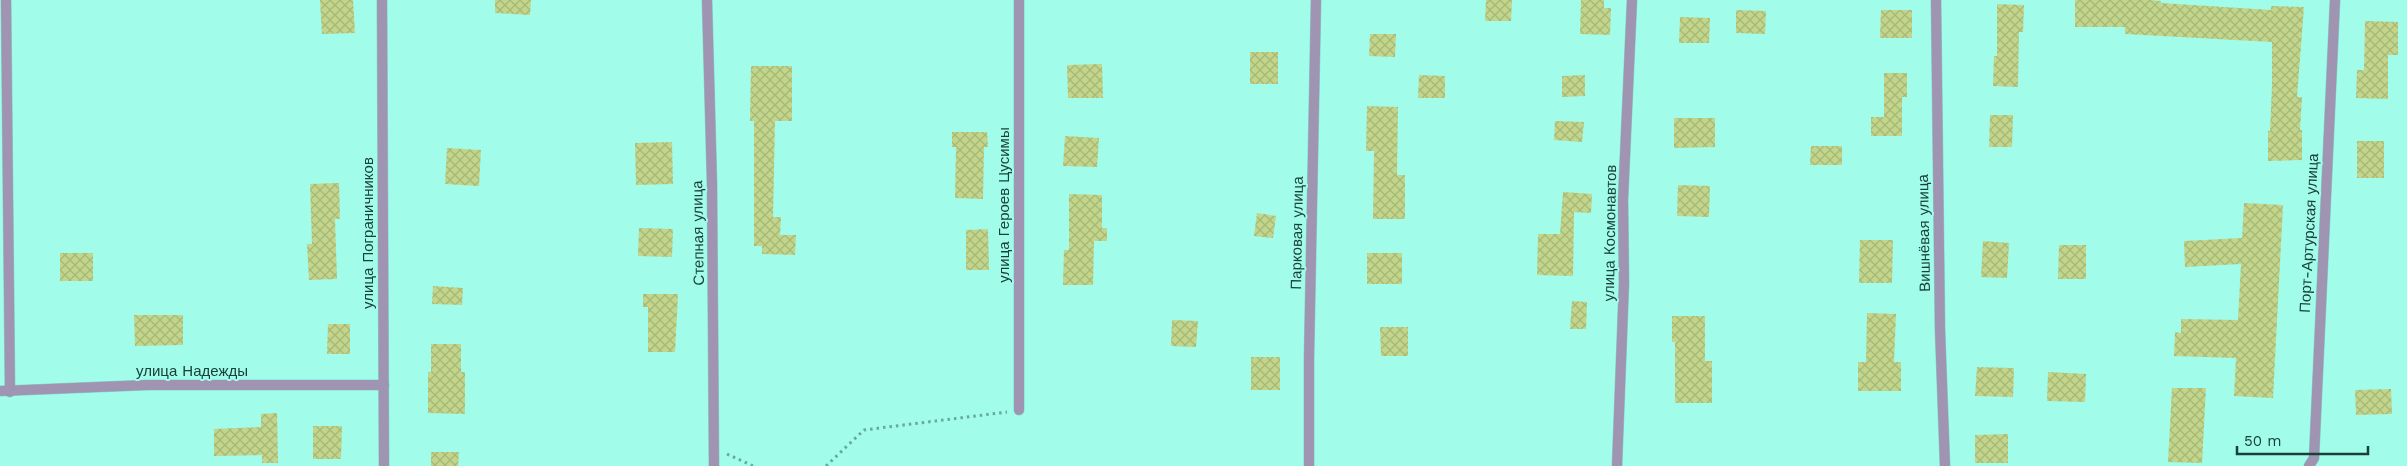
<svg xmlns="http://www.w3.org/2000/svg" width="2407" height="466" viewBox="0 0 2407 466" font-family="'Work Sans',sans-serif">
<defs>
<pattern id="building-cross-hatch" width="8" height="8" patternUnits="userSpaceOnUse" patternTransform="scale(1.25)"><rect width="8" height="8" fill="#c2d58a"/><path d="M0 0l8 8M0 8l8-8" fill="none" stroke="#a6b878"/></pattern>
</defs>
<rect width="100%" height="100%" fill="#a2fcea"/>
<g fill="url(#building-cross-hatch)">
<polygon points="320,0 353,0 355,33 322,34"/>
<polygon points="495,0 531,0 530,15 495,13"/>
<polygon points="1486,0 1512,0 1511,21 1485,21"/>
<polygon points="1581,0 1604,0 1604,8 1611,8 1610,35 1580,34"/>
<polygon points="2075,0 2150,0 2161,1 2161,3 2271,10 2271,6 2304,7 2297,97 2302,97 2300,130 2302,130 2302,160 2268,161 2268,131 2270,131 2272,85 2272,42 2125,34 2125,27 2075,27"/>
<polygon points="1997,4 2024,5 2023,32 2019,32 2018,87 1993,86 1994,56 1997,56"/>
<polygon points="1736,10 1766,11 1765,34 1736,33"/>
<polygon points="1881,10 1912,10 1912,38 1880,38"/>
<polygon points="1680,17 1710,18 1709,43 1679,43"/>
<polygon points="2365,21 2398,22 2398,55 2388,55 2388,99 2356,98 2357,70 2364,70"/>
<polygon points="1370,34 1396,34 1395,57 1369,56"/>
<rect x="1250" y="52" width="28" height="32"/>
<polygon points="1102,64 1103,98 1068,98 1067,65"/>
<polygon points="751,66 792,66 792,121 775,121 773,217 781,217 780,235 796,235 795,255 762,254 762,246 754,246 754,121 750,121"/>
<polygon points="1884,73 1907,73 1907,97 1902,97 1902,136 1871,136 1871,117 1884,117"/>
<polygon points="1419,75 1445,76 1445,98 1418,98"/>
<polygon points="1585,75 1585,96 1562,97 1562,76"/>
<polygon points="1367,106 1398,107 1397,175 1405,175 1405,219 1373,219 1374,151 1366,151"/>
<polygon points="1990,115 2013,115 2012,147 1989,147"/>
<polygon points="1674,118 1715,118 1715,147 1674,148"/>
<polygon points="1555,121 1584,122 1582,142 1554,140"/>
<polygon points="952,132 987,132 988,147 984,147 983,199 955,198 956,147 952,147"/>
<polygon points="1065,136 1099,138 1097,167 1063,166"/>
<rect x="2357" y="141" width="27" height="37"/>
<polygon points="672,142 673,184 636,185 635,143"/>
<polygon points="1811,146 1842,146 1842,165 1810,165"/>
<polygon points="447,148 481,150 479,186 445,184"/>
<polygon points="339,183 340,219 335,219 337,279 309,280 307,244 312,244 310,184"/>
<polygon points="1678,185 1710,186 1709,217 1677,216"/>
<polygon points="1563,192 1592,194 1591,213 1574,212 1573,276 1537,275 1538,234 1560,234"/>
<polygon points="1069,194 1102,195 1102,228 1107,228 1107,241 1094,241 1093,285 1063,285 1064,250 1069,250"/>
<polygon points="2244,203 2283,205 2273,398 2234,396 2236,358 2174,356 2175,332 2181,333 2181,319 2238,320 2241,264 2185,267 2184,241 2242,238"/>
<polygon points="1257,213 1276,216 1273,238 1254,236"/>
<polygon points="639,228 673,229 672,257 638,256"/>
<polygon points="988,229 989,270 966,270 966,230"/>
<polygon points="1860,240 1893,240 1892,283 1859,283"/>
<polygon points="1983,241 2009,243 2007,278 1981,277"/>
<polygon points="2059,245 2086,245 2086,279 2058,279"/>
<rect x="60" y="253" width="33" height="28"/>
<rect x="1367" y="253" width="35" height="31"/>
<polygon points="433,286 463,288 462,305 432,304"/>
<polygon points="643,294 678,294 675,352 648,352 648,307 643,307"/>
<polygon points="1572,301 1587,302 1586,329 1570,329"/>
<polygon points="1867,313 1896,314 1894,362 1901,362 1901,391 1858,391 1858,362 1866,362"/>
<polygon points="134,315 183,315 183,345 135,346"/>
<polygon points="1672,316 1705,316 1705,361 1712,361 1712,403 1675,403 1675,342 1672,342"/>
<polygon points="1172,320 1198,321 1196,347 1171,346"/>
<polygon points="328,324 350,324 350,354 327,354"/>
<polygon points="1380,327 1408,327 1408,356 1381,356"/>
<polygon points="431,344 461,344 461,372 465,372 465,414 428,413 428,372 431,372"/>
<rect x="1251" y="357" width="29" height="33"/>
<polygon points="1977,367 2014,368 2013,397 1975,396"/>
<polygon points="2048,372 2086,374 2085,402 2047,401"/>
<polygon points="2172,388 2206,388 2202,463 2168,462"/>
<polygon points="2391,389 2392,414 2356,415 2355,390"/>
<polygon points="277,413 278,463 262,463 262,455 214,456 214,429 261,427 261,414"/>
<polygon points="313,426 342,426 341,459 313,459"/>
<polygon points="2008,434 2008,463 1975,463 1975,435"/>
<polygon points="431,452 459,452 458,466 431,466"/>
</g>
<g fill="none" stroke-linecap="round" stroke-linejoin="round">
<g stroke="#87d6c7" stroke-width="11">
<g id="minor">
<polyline points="6,0 10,392"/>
<polyline points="382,0 384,466"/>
<polyline points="707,0 712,184 714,466"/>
<polyline points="1936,0 1940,330 1945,466"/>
<polyline points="0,391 147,385 384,385"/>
<polyline points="1019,410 1019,0"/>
<polyline points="1309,466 1309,358 1316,0"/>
<polyline points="1617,466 1624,283 1623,200 1632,0"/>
<polyline points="2309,466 2314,458 2335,0"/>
</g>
</g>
<g stroke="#67aa9d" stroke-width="3" stroke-dasharray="2.5 4" stroke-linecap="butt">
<polyline points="727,454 753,466"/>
<polyline points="826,466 864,430 1007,412"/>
</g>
<use href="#minor" stroke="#9f95b3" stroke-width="10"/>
</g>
<g text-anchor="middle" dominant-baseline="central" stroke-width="4" stroke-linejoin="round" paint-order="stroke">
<g font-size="15" fill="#1a4039" stroke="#a2fcea">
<text transform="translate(1004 205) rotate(-90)">улица Героев Цусимы</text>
<text transform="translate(368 233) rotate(-90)">улица Пограничников</text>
<text transform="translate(698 233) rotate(-91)">Степная улица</text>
<text transform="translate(1297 233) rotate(-89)">Парковая улица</text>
<text transform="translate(1610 233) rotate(-89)">улица Космонавтов</text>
<text transform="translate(1924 233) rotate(-91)">Вишнёвая улица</text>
<text transform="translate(2309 233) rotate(-87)">Порт-Артурская улица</text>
<text x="192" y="371">улица Надежды</text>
</g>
</g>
<path d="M2237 446v8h131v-8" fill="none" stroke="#1a4039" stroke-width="2.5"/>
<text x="2244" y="446" font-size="15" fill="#1a4039" stroke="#a2fcea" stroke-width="4" paint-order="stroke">50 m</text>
</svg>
